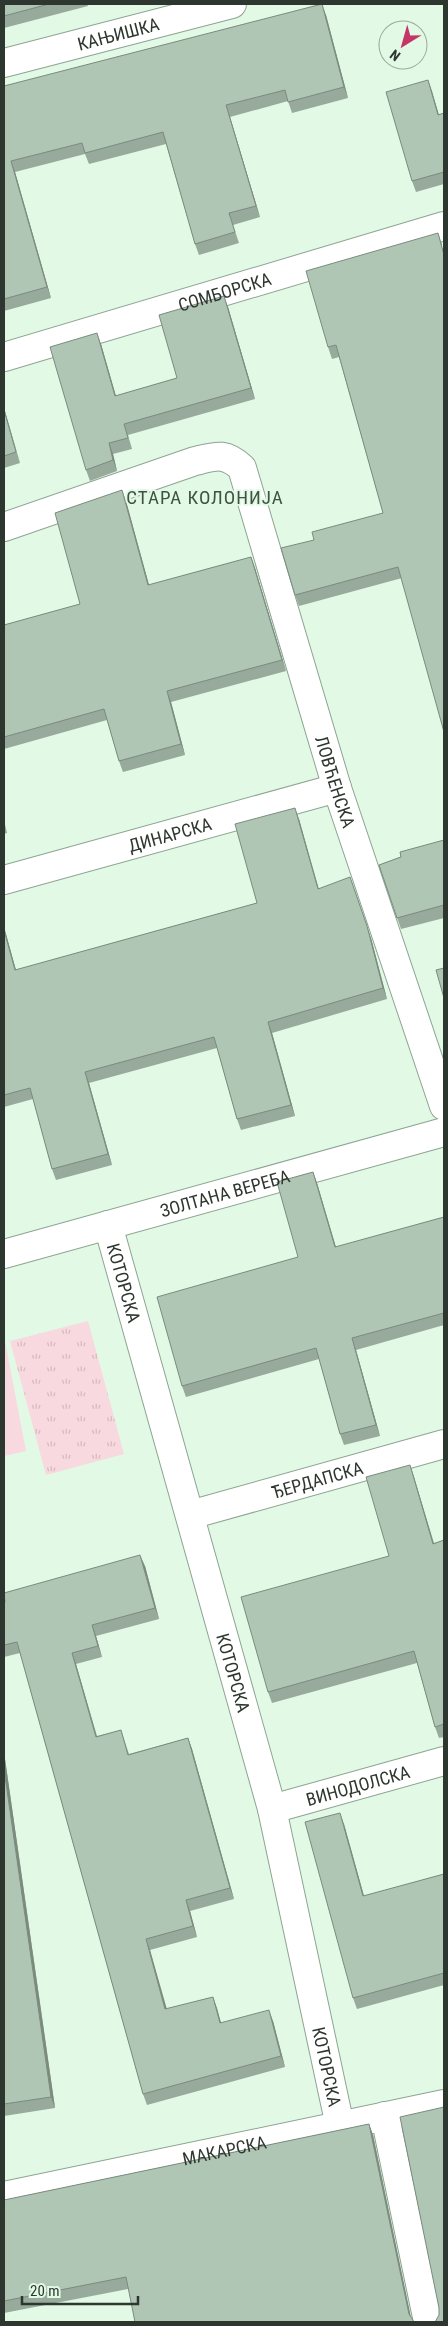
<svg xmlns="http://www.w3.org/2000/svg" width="448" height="2326" viewBox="0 0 448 2326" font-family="'Roboto Condensed',sans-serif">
<defs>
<pattern id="grass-tufts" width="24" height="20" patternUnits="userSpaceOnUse" patternTransform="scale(1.25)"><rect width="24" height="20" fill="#f8d9df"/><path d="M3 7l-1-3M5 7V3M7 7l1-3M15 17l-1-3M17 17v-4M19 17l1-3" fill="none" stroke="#d5bbc0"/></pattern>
</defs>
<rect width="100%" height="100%" fill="#e2f9e6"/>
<polygon fill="url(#grass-tufts)" points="88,1321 124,1454 46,1475 10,1341"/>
<polygon fill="#f8d9df" points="4,1336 26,1451 4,1456"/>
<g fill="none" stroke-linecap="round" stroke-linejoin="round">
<g stroke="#8ea492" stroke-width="30">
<g id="minor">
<path id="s1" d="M4 63 232 4"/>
<path id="s2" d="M4 357 444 226"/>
<path id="s3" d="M4 527 195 461C216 456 225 452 242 468L337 788 444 1106"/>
<path id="s4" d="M4 880 337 788"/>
<path id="s5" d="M108 1225 272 1809 340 2126"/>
<path id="s6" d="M4 1254 444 1132"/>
<path id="s7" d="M190 1515 444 1444"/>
<path id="s8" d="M272 1809 444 1761"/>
<polyline points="385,2116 428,2322"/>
<path id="s9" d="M4 2196 444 2104"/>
</g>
</g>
<use href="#minor" stroke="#fff" stroke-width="28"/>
</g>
<g fill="#97aa9b">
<polygon points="4,4 87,4 88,6 4,28"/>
<polygon points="326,15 348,98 292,113 288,101 230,117 260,217 233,225 239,243 199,255 195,244 166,144 89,164 85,154 15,172 51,298 4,311 4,86"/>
<polygon points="428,80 439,115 444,113 444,184 416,192 412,181"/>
<polygon points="438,233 442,244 402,578 299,606 295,595 314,540 383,513 339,357 332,359 328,347"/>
<polygon points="228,307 255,399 128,435 132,449 113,454 117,471 90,481 86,470 101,344 116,396 177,378"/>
<polygon points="4,408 20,463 4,468"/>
<polygon points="126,501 149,585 251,557 255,568 286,671 171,702 185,755 123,772 119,761 107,720 4,749 4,625 80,604"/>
<polygon points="299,819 318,889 371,938 387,999 272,1033 295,1116 241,1130 237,1119 217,1048 89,1083 112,1165 56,1180 52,1169 33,1099 4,1107 4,927 16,970 257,903"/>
<polygon points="4,820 7,833 4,834"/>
<polygon points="444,840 444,918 401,929 379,865"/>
<polygon points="313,1172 317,1183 336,1247 444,1217 444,1325 356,1350 380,1436 344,1445 340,1434 319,1359 186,1397 182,1386 298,1257"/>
<polygon points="410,1465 414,1477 434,1543 444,1540 444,1737 439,1738 435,1727 417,1663 272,1703 268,1692 389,1556"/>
<polygon points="145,1566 159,1619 96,1636 102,1657 76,1664 97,1736 121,1730 129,1754 188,1738 192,1749 234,1899 190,1911 197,1937 150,1950 166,2009 213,1997 221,2023 273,2021 285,2067 147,2105 143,2094 20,1653 4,1657 4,1602"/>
<polygon points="4,1752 55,2108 4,2116"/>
<polygon points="344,1824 364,1896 444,1874 444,1985 357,2009 353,1998"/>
<polygon points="369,2124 373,2135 411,2319 413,2322 128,2289 4,2313 4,2200"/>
</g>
<g fill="#7b8b7e">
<polygon points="322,4 326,15 348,98 344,87"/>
<polygon points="428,80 432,91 442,126 438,115"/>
<polygon points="226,105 230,117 260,217 256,206"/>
<polygon points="11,161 15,172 51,298 47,287"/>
<polygon points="224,296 228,307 255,399 251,388"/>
<polygon points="97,333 101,344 119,407 115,396"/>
<polygon points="4,408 20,463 4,410"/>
<polygon points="109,443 113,454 117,471 113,460"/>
<polygon points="122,490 126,501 152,596 148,585"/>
<polygon points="251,557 255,568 286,671 282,660"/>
<polygon points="167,691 171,702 185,755 181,744"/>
<polygon points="295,808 299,819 322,900 318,889"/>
<polygon points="350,877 371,938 387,999 383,988"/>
<polygon points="4,927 19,981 15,970 4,930"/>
<polygon points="268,1022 272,1033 295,1116 291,1105"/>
<polygon points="85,1072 89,1083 112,1165 108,1154"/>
<polygon points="313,1172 317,1183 339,1258 335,1247"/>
<polygon points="352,1338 356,1350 380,1436 376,1425"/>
<polygon points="410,1465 414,1477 437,1555 433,1544"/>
<polygon points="140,1555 145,1566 159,1619 155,1608"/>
<polygon points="92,1625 96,1636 102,1657 98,1646"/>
<polygon points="72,1653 76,1664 100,1748 96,1737"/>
<polygon points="188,1738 192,1749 234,1899 230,1888"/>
<polygon points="4,1752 55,2108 51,2097 4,1769"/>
<polygon points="340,1813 344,1824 367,1907 363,1896"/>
<polygon points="186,1900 190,1911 197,1937 193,1926"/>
<polygon points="146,1939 150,1950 170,2020 165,2009"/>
<polygon points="213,1997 217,2008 224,2034 220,2023"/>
<polygon points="269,2010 273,2021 285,2067 281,2056"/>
<polygon points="369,2124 373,2135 412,2322 409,2314"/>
</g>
<g fill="#b0c6b4" stroke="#7b8b7e">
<polygon points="4,4 49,4 4,16"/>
<polygon points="322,4 344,87 288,102 285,90 226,105 256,206 229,213 235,232 195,244 163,132 85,153 82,143 11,161 47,287 4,299 4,86"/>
<polygon points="428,80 438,115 444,113 444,172 412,181 386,92"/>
<polygon points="438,233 444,255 444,732 398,567 295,595 281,548 314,540 312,532 383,513 336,345 328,347 306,271"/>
<polygon points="224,296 251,388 124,424 128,438 109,443 113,460 86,470 50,347 97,333 115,396 177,378 159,315"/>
<polygon points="4,410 16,452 4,456"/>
<polygon points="122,490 148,585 251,557 282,660 167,691 181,744 119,761 104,709 4,737 4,625 80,604 55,513"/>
<polygon points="295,808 318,889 350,877 367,926 383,988 268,1022 291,1105 237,1119 214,1037 85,1072 108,1154 52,1169 30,1088 4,1095 4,930 15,970 257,903 235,824"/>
<polygon points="444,840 444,905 397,918 379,865 401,857 400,852"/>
<polygon points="444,968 444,998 436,970"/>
<polygon points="313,1172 335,1247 444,1217 444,1313 352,1338 376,1425 340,1434 316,1348 182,1386 157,1297 298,1257 277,1182"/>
<polygon points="410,1465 433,1544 444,1540 444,1724 435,1727 414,1651 268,1692 241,1597 389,1556 366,1477"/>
<polygon points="140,1555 155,1608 92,1625 98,1646 72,1653 96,1737 121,1730 128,1755 188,1738 230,1888 186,1900 193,1926 146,1939 165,2009 213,1997 220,2023 269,2010 281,2056 143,2094 17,1642 4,1645 4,1602 5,1602 4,1593"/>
<polygon points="4,1769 51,2097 4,2104"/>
<polygon points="340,1813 363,1896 444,1874 444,1973 353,1998 305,1822"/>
<polygon points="444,2107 444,2322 435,2322 439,2315 439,2308 400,2117"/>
<polygon points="369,2124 409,2314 414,2322 135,2322 126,2277 4,2301 4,2200"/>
</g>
<g text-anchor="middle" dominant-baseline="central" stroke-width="4" stroke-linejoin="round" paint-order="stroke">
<g font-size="18" fill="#2e372f" stroke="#e2f9e6">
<text stroke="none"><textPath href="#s1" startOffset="118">КАЊИШКА</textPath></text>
<text stroke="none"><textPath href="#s2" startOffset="230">СОМБОРСКА</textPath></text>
<text stroke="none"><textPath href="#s3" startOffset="580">ЛОВЋЕНСКА</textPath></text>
<text stroke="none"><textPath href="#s4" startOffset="172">ДИНАРСКА</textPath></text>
<text stroke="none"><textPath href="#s6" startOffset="229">ЗОЛТАНА ВЕРЕБА</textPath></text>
<text stroke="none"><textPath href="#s5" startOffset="60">КОТОРСКА</textPath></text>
<text stroke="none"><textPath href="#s7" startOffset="132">ЂЕРДАПСКА</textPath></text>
<text stroke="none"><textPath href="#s5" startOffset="465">КОТОРСКА</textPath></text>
<text stroke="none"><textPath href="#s8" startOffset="89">ВИНОДОЛСКА</textPath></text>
<text stroke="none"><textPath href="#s5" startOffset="870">КОТОРСКА</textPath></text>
<text stroke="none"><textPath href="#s9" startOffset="225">МАКАРСКА</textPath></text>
</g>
<g font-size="19" letter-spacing="1" fill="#3f5243" stroke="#e2f9e6">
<text x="205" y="497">СТАРА КОЛОНИЈА</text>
</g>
</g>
<rect width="448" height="2326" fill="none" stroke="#2e372f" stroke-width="10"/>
<g transform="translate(403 45) rotate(217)"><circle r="24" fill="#e2f9e6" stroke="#9aab9d"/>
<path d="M0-4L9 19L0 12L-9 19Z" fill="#c33667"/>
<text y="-8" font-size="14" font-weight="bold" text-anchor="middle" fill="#2e372f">N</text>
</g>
<path d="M22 2296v8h116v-8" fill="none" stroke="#2e372f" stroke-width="2.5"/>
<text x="30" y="2296" font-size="15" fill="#2e372f" stroke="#e2f9e6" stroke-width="4" paint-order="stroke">20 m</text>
</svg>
